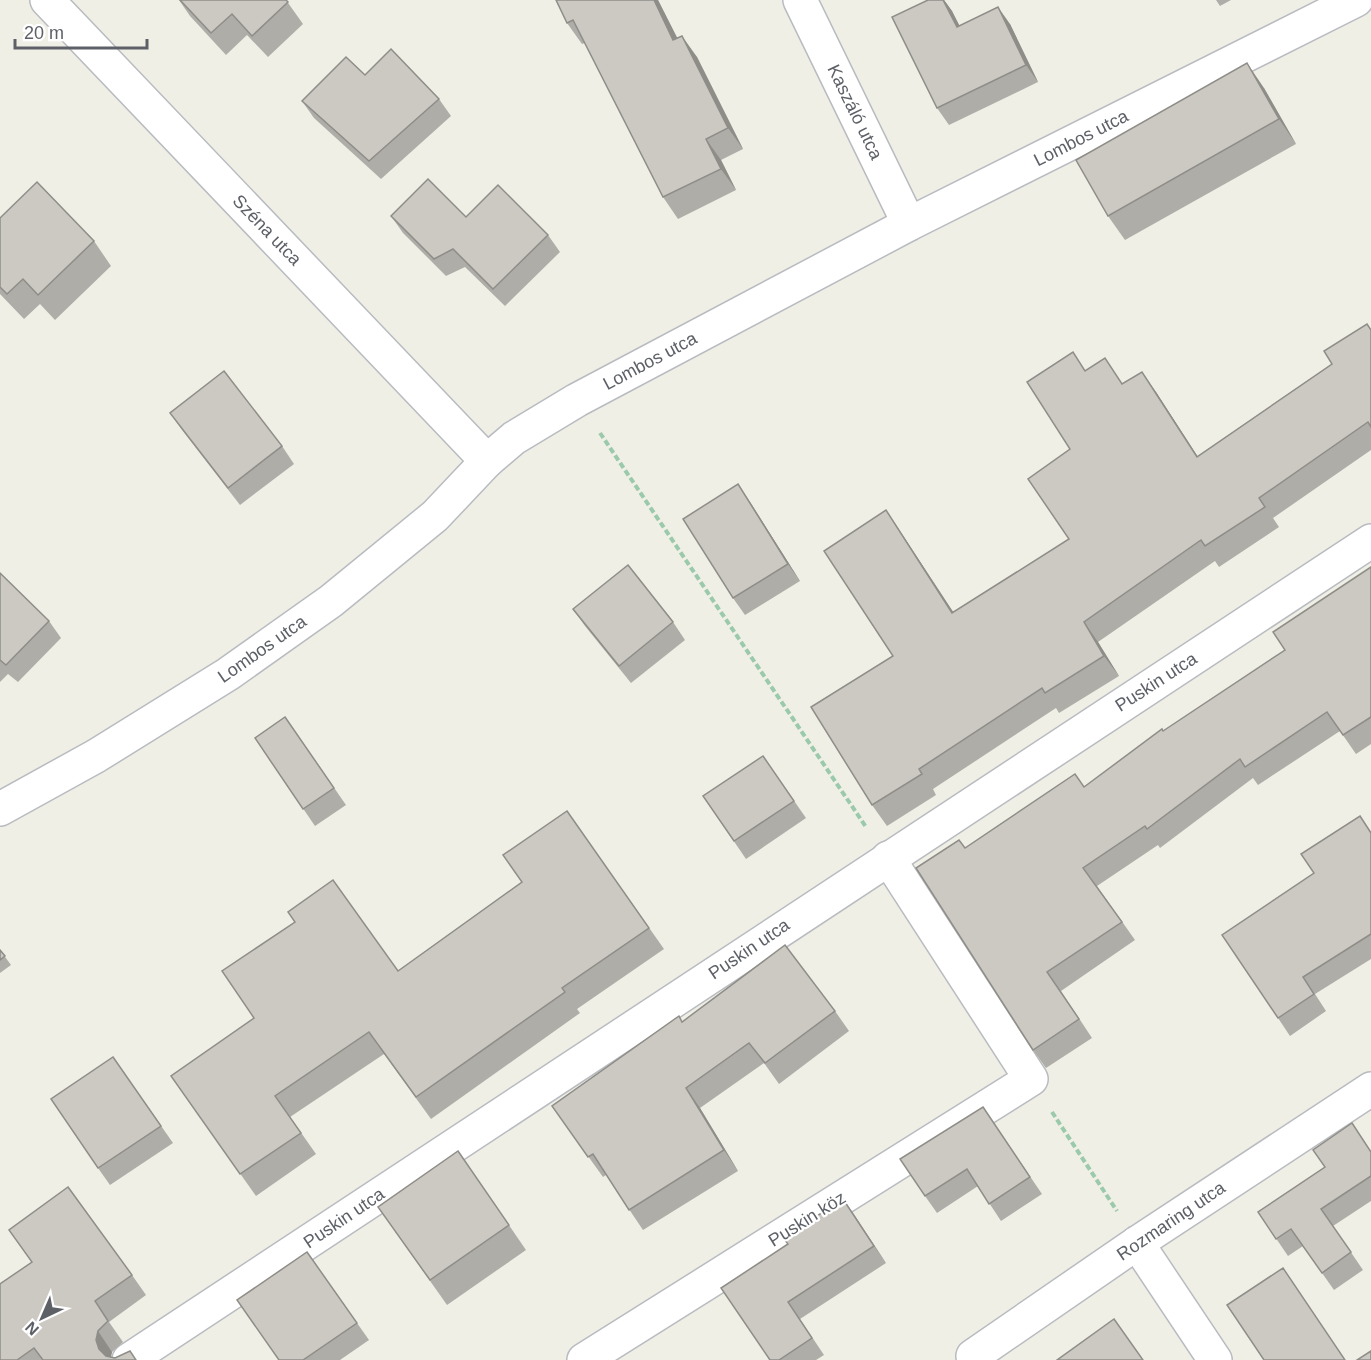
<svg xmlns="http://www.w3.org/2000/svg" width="1371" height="1360" viewBox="0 0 1371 1360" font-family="Helvetica,sans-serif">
<rect width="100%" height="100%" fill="#f0efe6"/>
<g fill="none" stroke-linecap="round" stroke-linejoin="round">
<g stroke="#b8bbc0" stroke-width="36">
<g id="minor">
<polyline points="47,0 487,461"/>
<polyline points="800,0 909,224"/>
<polyline points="0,809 96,756 228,674 331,601 435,516 487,461 514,438 577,400 909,224 1356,0"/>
<polyline points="1137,1243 1215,1360"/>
<polyline points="973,1356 1137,1243 1371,1089"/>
<polyline points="129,1360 1371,541"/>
<polyline points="584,1360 1031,1079 888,858"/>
</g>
</g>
<g stroke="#9acaab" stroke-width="4" stroke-dasharray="6 3" stroke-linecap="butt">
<polyline points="600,433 866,827"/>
<polyline points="1052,1112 1117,1211"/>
</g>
<use href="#minor" stroke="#fff" stroke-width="33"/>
</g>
<g fill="#afada8">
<polygon points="179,0 286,0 303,24 268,57 247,35 226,55 190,16"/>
<polygon points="556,0 658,0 677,38 697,57 743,149 721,160 736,190 678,219 663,197 585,43 582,44 567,23"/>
<polygon points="928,0 944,0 952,11 959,26 1010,24 1038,82 949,125 937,108"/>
<polygon points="1216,0 1231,0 1220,6"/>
<polygon points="365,75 439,99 451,116 381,179 314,118 302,101"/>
<polygon points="1264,88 1296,144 1125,240 1108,216"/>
<polygon points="391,216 466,217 548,235 560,252 505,306 465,267 446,276 403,233"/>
<polygon points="0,218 94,241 111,266 55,320 40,304 24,319 0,294"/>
<polygon points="1371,330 1371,450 1273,518 1279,527 1219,567 1215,561 1098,642 1119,676 1059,713 1056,708 933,789 936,795 887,826 872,805 893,656 886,510 953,612 1069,539 1070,449 1086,370 1123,384 1156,392 1197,456 1332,364"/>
<polygon points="170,413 282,446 294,464 240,505 182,430"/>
<polygon points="750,502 800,581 745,615 733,598"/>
<polygon points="1371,567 1371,744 1356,754 1340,731 1258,785 1253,778 1160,848 1158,845 1097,886 1135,940 1061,991 1092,1038 1046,1068 1033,1050 965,848 1084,787 1163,731 1285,650"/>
<polygon points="0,573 49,621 61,638 18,682 8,674 0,682"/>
<polygon points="573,609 673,622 685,640 631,683 585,626"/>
<polygon points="285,717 346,805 315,826 255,738"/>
<polygon points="763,756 806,818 746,859 703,796"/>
<polygon points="567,811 664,949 577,1009 580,1013 431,1119 384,1054 290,1117 316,1154 256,1196 171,1076 398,971 522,882"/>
<polygon points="1360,816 1371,832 1371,959 1315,994 1326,1011 1290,1036 1278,1018 1314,873"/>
<polygon points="0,950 11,965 0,973"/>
<polygon points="835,1011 849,1031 779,1084 764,1063 700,1108 738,1171 643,1230 606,1175 603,1177 552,1106 682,1022"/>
<polygon points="113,1057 173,1143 110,1185 98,1168"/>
<polygon points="983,1107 1042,1194 1001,1221 978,1186 937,1213 925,1196"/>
<polygon points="1352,1123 1371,1151 1371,1201 1333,1226 1363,1270 1334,1290 1303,1246 1288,1256 1258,1212 1325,1167"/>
<polygon points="458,1151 526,1250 447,1305 378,1207"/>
<polygon points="843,1199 886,1263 800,1319 824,1355 816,1360 770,1360 788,1244"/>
<polygon points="307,1252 369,1340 340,1360 279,1360"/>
<polygon points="132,1275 146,1295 109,1322 123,1342 112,1352 111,1357 136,1360 0,1360"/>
</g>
<g fill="#8f8d88">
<polygon points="654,0 658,0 689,61 673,40"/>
<polygon points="943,0 944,0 952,11 969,44 957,27"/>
<polygon points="998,7 1010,24 1038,82 1026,65"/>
<polygon points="682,36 697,57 743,149 728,128"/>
<polygon points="1247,63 1264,88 1296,144 1279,119"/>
<polygon points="706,139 721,160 736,190 721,169"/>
<polygon points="1142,372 1156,392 1211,477 1197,457"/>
<polygon points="738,484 750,502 800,581 788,564"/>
<polygon points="886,510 900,531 967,633 952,613"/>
<polygon points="1084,622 1098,642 1119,676 1104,656"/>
<polygon points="686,1088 700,1108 738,1171 724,1150"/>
<polygon points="843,1199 855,1216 886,1263 874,1246"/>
<polygon points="98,1331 112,1352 110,1360 99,1349 96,1340"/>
</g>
<g fill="#ccc9c3" stroke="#8f8d88" stroke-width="1.5">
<polygon points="180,0 286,0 288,2 252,36 232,14 211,33"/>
<polygon points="556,0 654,0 673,40 682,36 728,128 706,139 721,169 663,197 573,20 567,23"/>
<polygon points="928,0 943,0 957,27 998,7 1026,65 937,108 892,17"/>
<polygon points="391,49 439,99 369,161 302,101 346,57 365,75"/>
<polygon points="1247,63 1279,119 1108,216 1076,160"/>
<polygon points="428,179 466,217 498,185 548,235 493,289 453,249 434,259 391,216"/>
<polygon points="37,182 94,241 38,295 23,279 7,294 0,287 0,218"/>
<polygon points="1367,324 1371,330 1371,427 1368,422 1259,498 1265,507 1205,546 1201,540 1084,622 1104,656 1045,693 1042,688 919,769 922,774 872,805 811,707 893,656 824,551 886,510 952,613 1069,539 1028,479 1070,449 1027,382 1073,352 1085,371 1105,358 1122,384 1142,372 1197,457 1332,364 1324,351"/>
<polygon points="224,371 282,446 228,488 170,413"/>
<polygon points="738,484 788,564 733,598 683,519"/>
<polygon points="628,565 673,622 619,666 573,609"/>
<polygon points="1371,567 1371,717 1343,735 1327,712 1245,767 1240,759 1147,829 1145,826 1083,868 1122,922 1047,972 1079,1019 1033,1050 916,868 959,840 965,848 1075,774 1084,787 1162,729 1163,731 1285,650 1273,632"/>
<polygon points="0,573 49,621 6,665 0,660"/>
<polygon points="285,717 334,788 303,809 255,738"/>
<polygon points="763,756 794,801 734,841 703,796"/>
<polygon points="567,811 649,928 562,988 565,992 416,1097 369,1032 275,1096 301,1133 240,1174 171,1076 254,1018 222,971 295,922 288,912 333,880 398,971 522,882 503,855"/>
<polygon points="1360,816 1371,833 1371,934 1303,977 1314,994 1278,1018 1222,935 1314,873 1301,854"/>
<polygon points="785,945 835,1011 765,1063 749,1043 686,1088 724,1150 629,1210 593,1154 588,1157 552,1106 679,1016 682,1022"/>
<polygon points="0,950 5,956 0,960"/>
<polygon points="113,1057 161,1126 98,1168 51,1099"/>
<polygon points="983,1107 1030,1177 989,1204 967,1169 925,1196 900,1159"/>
<polygon points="1352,1123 1371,1152 1371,1176 1321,1209 1351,1252 1322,1273 1291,1229 1276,1239 1258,1212 1325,1167 1313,1150"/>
<polygon points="458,1151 509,1225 430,1280 378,1207"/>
<polygon points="68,1187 132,1275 95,1301 108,1321 98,1331 96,1340 99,1349 106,1356 115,1358 130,1351 136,1360 43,1360 34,1348 17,1360 0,1360 0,1284 32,1262 9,1230"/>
<polygon points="843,1199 874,1246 788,1302 812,1338 779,1360 770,1360 721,1288 788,1244 783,1238"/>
<polygon points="307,1252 357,1323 303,1360 279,1360 237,1300"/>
<polygon points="1283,1268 1345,1360 1264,1360 1227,1305"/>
<polygon points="1114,1319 1143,1360 1057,1360"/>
<polygon points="1371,1351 1371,1360 1357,1360"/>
</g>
<g text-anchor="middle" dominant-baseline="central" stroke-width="4.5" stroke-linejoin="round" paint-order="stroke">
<g font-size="18" fill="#5d6167" stroke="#fff">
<text transform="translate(855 112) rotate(64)">Kaszáló utca</text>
<text transform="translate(1081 138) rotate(-27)">Lombos utca</text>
<text transform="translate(267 230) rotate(46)">Széna utca</text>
<text transform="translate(650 361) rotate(-28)">Lombos utca</text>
<text transform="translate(262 649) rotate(-35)">Lombos utca</text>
<text transform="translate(1156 682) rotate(-33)">Puskin utca</text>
<text transform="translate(749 949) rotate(-34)">Puskin utca</text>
<text transform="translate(344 1218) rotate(-34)">Puskin utca</text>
<text transform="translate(807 1219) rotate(-32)">Puskin köz</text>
<text transform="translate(1171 1221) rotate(-34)">Rozmaring utca</text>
</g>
</g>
<g transform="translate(42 1318) rotate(224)" stroke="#ffffff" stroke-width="4.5" paint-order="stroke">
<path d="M0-4.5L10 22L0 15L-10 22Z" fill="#5d6167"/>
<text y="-9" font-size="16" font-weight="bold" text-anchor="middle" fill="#5d6167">N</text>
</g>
<path d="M15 39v9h132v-9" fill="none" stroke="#5d6167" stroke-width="3"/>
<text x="24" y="39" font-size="18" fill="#5d6167" stroke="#ffffff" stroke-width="4.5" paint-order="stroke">20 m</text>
</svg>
